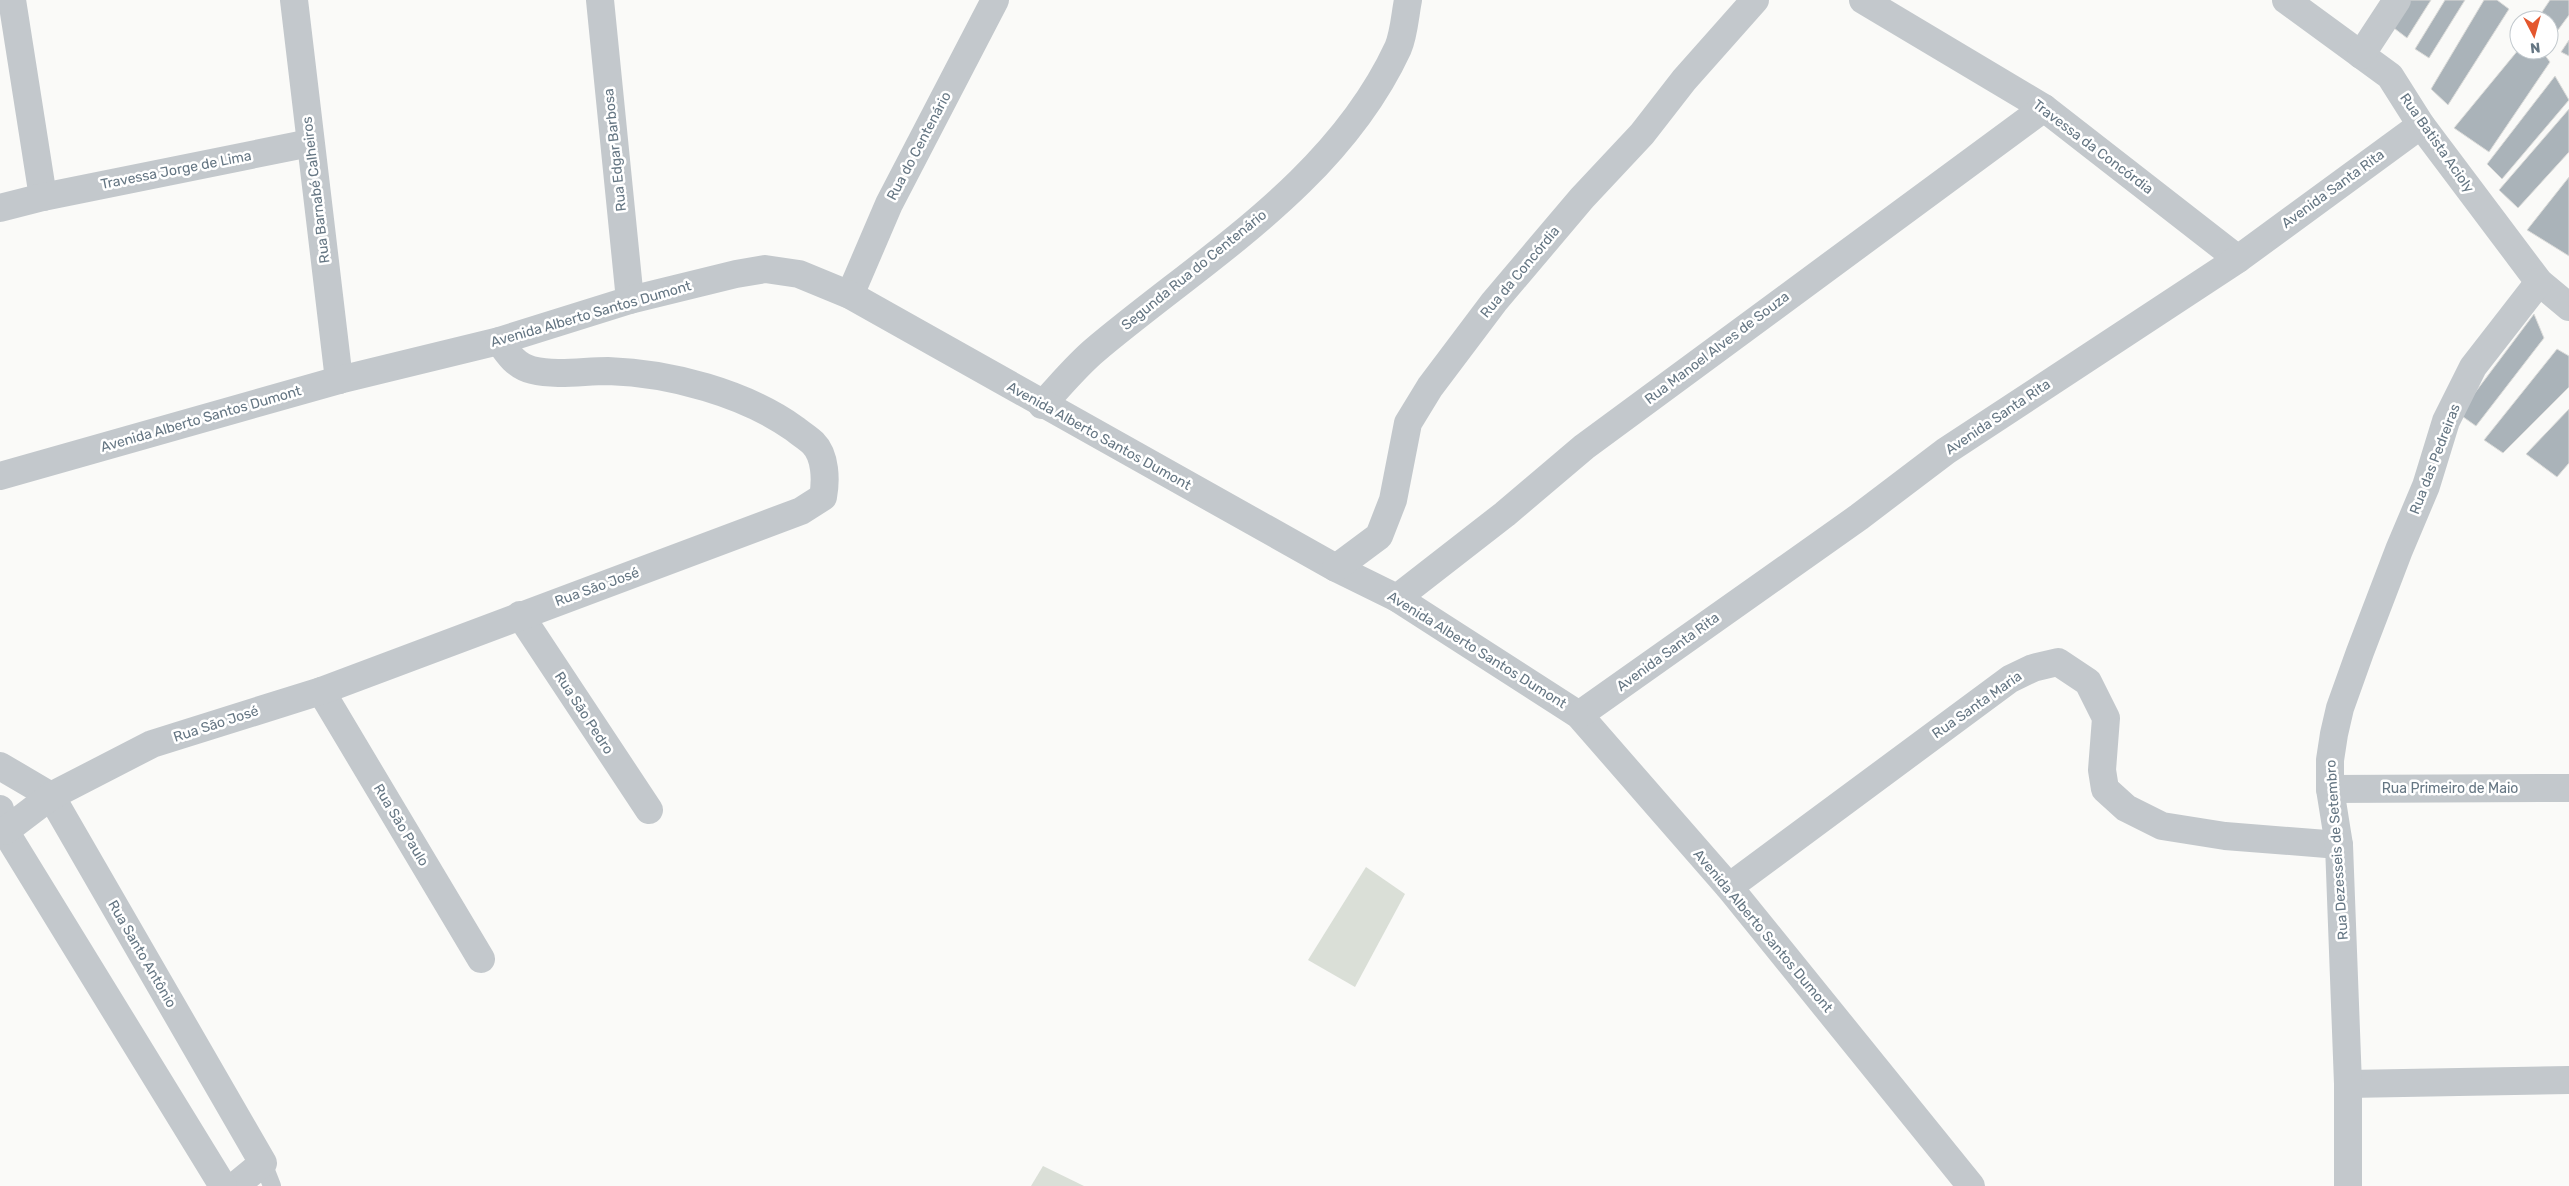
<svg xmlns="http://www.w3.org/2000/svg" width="2569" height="1186" viewBox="0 0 2569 1186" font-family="Rubik,sans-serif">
<rect width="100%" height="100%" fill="#fafaf8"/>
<g fill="#dadfd7">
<polygon points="1366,867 1405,894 1355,987 1308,960"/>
<polygon points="1043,1166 1084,1186 1031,1186"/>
</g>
<g fill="#aab3b9" stroke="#dcdcda">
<polygon points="2409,0 2431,0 2407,38 2390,25"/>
<polygon points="2445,0 2465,0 2429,58 2415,49"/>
<polygon points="2484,0 2497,0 2509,9 2448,105 2431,89"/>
<polygon points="2550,0 2569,0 2569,15 2558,30 2549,24 2549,20 2538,18"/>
<polygon points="2569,40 2569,56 2561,52"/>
<polygon points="2519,49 2541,50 2550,62 2489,152 2454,128"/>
<polygon points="2555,76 2569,100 2502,179 2487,164"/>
<polygon points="2569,109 2569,152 2518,208 2499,190"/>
<polygon points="2569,177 2569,256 2527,230"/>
<polygon points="2534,314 2544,338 2476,426 2459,414"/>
<polygon points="2557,349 2569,356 2569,387 2503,453 2484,440"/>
<polygon points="2569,409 2569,463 2557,477 2526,454"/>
</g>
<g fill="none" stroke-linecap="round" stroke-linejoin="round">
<polyline stroke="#c3c8cc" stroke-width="18" points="263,1163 272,1186"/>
<g stroke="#c3c8cc" stroke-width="28">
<polyline points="12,0 43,197"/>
<polyline points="294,0 339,380"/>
<polyline points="600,0 630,300"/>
<polyline points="1863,0 2044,108 2238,259"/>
<polyline points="2286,0 2390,76 2421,125 2539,282 2569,307"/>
<polyline points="2361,55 2397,0"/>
<polyline points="0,208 43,197 310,143"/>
<polyline points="850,295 889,204 995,0"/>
<path d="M1042 405C1059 387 1076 366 1095 350 1203 259 1336 182 1398 48 1404 34 1405 15 1408 0"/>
<polyline points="0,476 339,380 499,341 630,300 736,274 765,269 799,274 850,295 1336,568 1397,598 1579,715 1729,887 1971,1186"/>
<polyline points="1336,568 1379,536 1393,500 1408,423 1430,387 1494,302 1582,198 1642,134 1684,80 1755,0"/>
<polyline points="1397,598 1505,514 1584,447 2044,108"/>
<polyline points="520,615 649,810"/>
<polyline points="321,691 481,959"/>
<polyline points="1579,715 1859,517 1946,451 2238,259 2421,125"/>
<polyline points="0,766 51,796 263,1163 235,1186"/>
<polyline points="2330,789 2569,788"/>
<polyline points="0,809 5,831 223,1186"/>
<path d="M5 831 51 796 152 744 321 691 801 511 823 497C826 481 826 456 813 443 808 438 801 434 795 429 745 393 670 373 608 371 583 371 557 376 532 370 516 366 508 354 499 341"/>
<polyline points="1729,887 2010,679 2033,668 2058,662 2088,682 2106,718 2102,770 2105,789 2126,808 2162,826 2225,836 2339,845"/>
<polyline points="2348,1084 2569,1080"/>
<polyline points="2348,1186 2348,1084 2339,845 2330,789 2330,760 2334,734 2340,708 2360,652 2399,550 2426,486 2446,421 2473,367 2539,282"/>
</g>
</g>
<g text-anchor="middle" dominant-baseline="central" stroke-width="5" stroke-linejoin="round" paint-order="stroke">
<g font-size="14" fill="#657683" stroke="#fff">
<text transform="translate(2437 143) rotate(55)">Rua Batista Acioly</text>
<text transform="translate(919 146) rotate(-62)">Rua do Centenário</text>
<text transform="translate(2093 147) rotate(37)">Travessa da Concórdia</text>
<text transform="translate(615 150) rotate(-96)">Rua Edgar Barbosa</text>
<text transform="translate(176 170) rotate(-11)">Travessa Jorge de Lima</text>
<text transform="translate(2333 189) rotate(-36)">Avenida Santa Rita</text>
<text transform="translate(316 190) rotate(-97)">Rua Barnabé Calheiros</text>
<text transform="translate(1194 270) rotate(-39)">Segunda Rua do Centenário</text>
<text transform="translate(1520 272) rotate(-50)">Rua da Concórdia</text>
<text transform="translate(591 314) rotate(-16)">Avenida Alberto Santos Dumont</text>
<text transform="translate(1717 348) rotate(-37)">Rua Manoel Alves de Souza</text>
<text transform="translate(1998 417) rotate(-34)">Avenida Santa Rita</text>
<text transform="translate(201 419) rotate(-16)">Avenida Alberto Santos Dumont</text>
<text transform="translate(1099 436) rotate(29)">Avenida Alberto Santos Dumont</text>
<text transform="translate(2435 459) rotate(-69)">Rua das Pedreiras</text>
<text transform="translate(597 587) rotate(-20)">Rua São José</text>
<text transform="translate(1477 650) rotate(32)">Avenida Alberto Santos Dumont</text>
<text transform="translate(1668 652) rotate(-36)">Avenida Santa Rita</text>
<text transform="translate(1977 705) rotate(-35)">Rua Santa Maria</text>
<text transform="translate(584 713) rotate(57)">Rua São Pedro</text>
<text transform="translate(216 724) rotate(-18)">Rua São José</text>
<text x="2450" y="788">Rua Primeiro de Maio</text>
<text transform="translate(401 825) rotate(59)">Rua São Paulo</text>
<text transform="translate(2337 850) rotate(-94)">Rua Dezesseis de Setembro</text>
<text transform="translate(1763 931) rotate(50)">Avenida Alberto Santos Dumont</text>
<text transform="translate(142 954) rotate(60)">Rua Santo Antônio</text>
</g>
</g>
<g transform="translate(2534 35) rotate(174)"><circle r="24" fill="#ffffff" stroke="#c1c8cd"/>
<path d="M0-4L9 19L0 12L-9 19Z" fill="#e4572e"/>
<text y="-8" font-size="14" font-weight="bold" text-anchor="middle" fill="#657683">N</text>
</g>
</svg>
